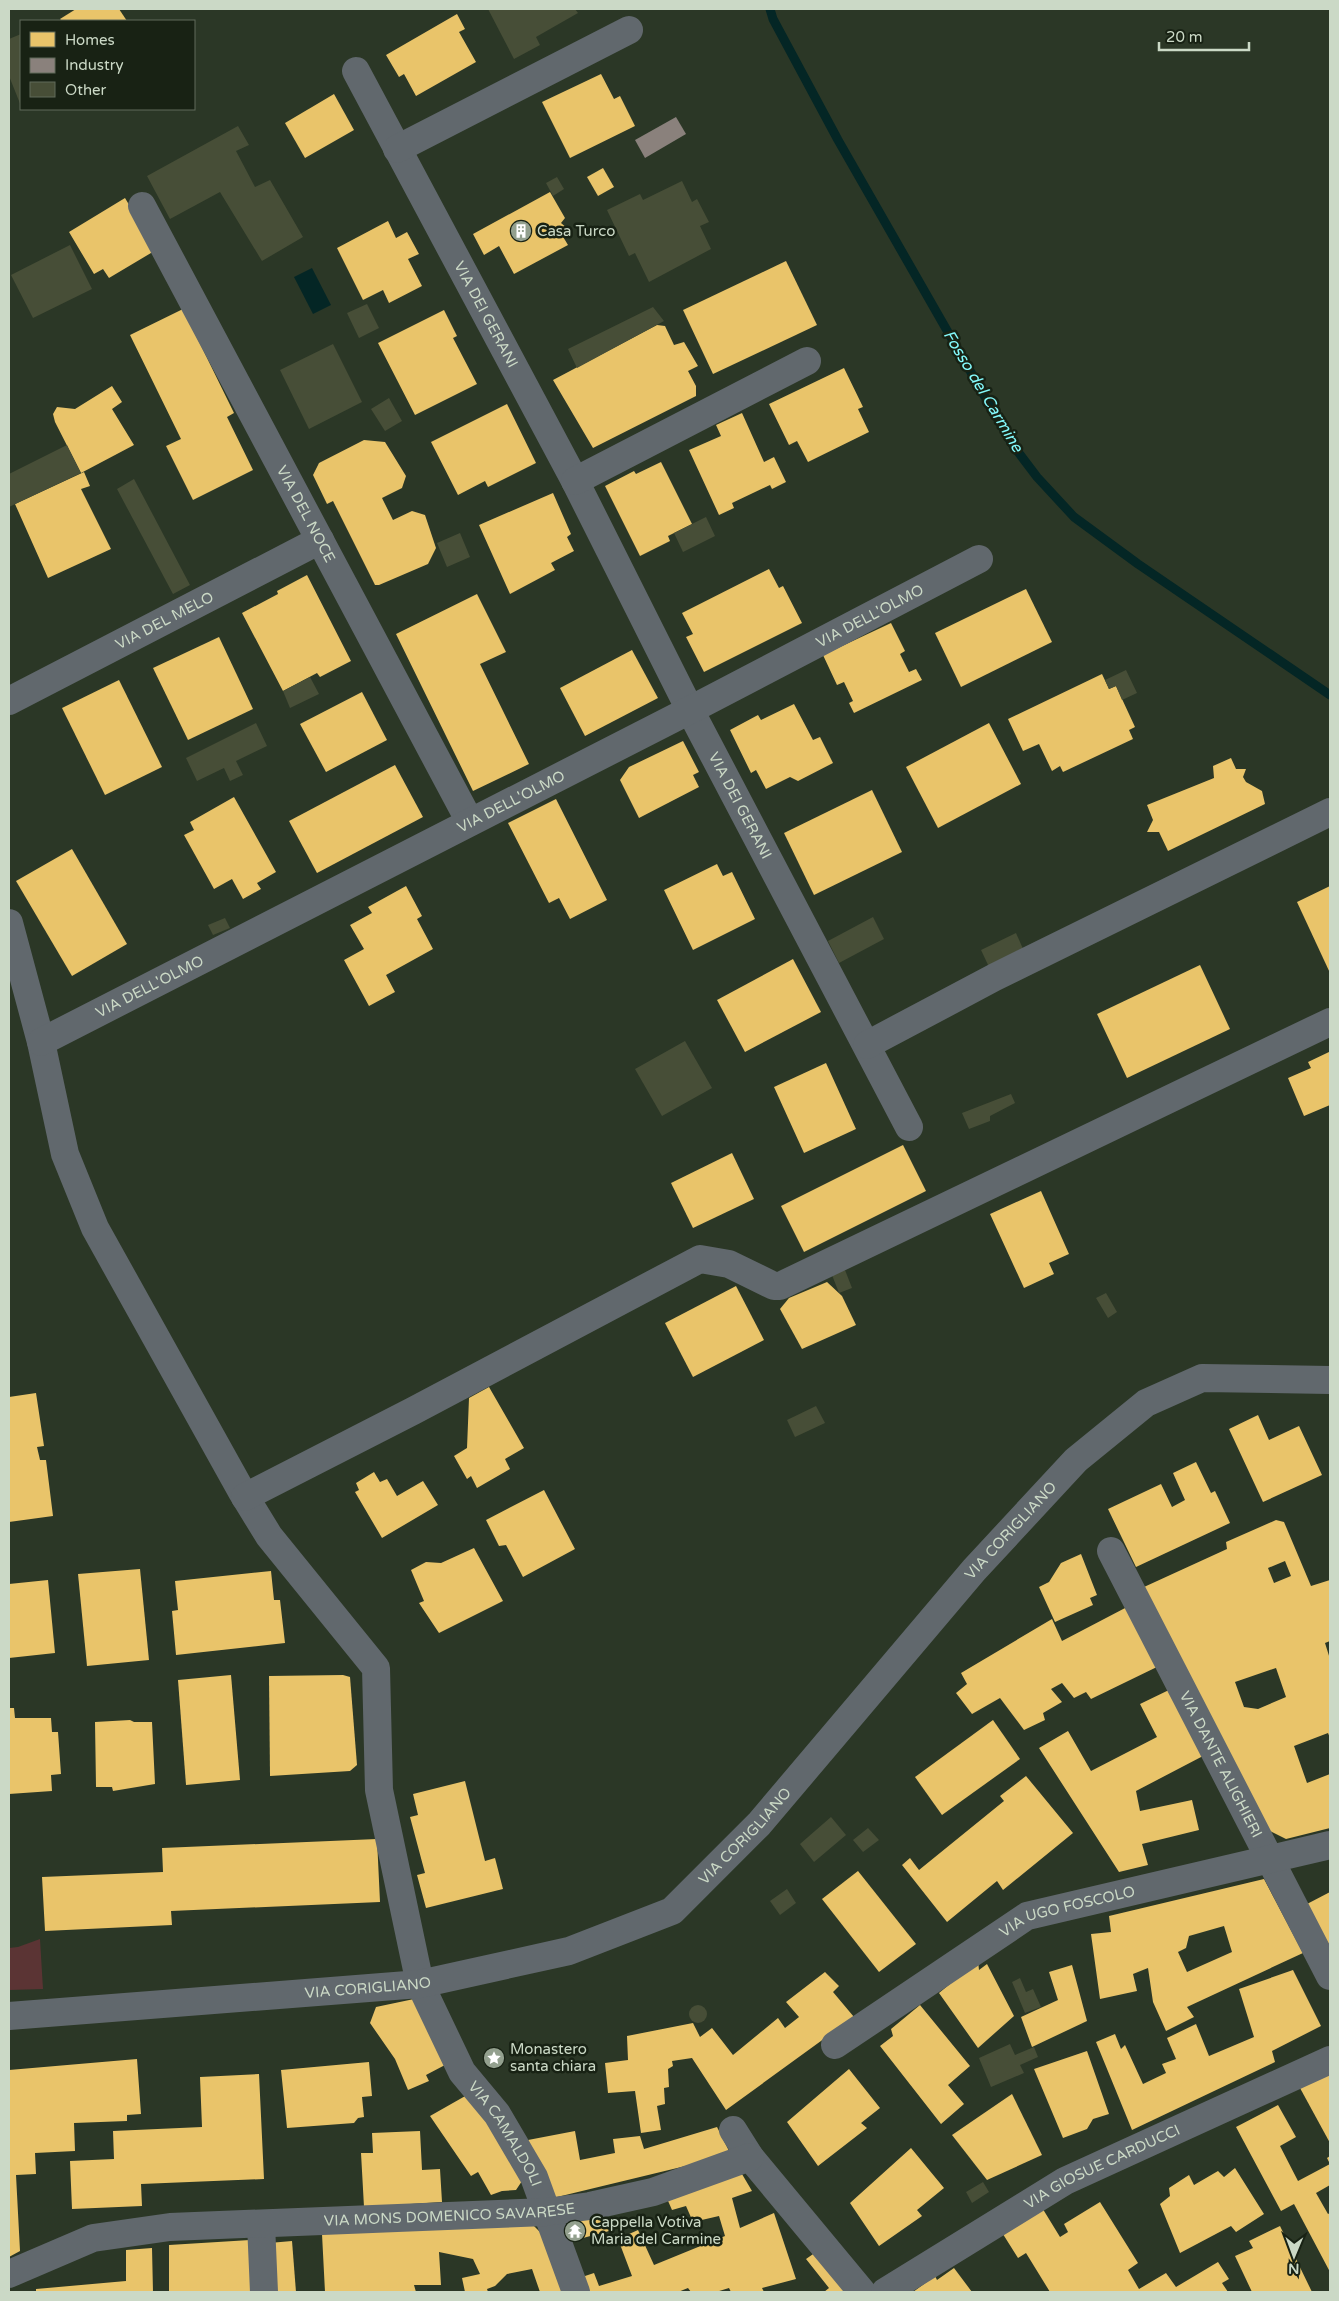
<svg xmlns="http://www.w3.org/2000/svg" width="1339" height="2301" viewBox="0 0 1339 2301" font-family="'Varela Round',sans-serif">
<rect width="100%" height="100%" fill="#2b3726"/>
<polygon fill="#5b3434" points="40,1939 43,1989 9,1990 9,1948 18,1947"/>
<polygon fill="#042625" points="312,268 331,305 313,314 294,277"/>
<g fill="#e9c46a" fill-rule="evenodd">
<polygon points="76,9 119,9 127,21 62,21 60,19"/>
<polygon points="457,14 465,29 459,32 476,62 416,96 404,74 399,77 386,55"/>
<polygon points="601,74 614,99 620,96 635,126 570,158 542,102"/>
<polygon points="334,94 354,130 305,158 285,123"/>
<polygon points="603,168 614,187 598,196 587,177"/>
<polygon points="550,192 565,218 561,223 568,229 562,235 568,245 514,274 499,246 484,255 473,234"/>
<polygon points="125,198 156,250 109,278 103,269 94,274 69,232"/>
<polygon points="388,221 396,238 407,232 419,254 408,259 422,286 389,303 383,290 363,300 337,248"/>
<polygon points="786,261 817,325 713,374 683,310"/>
<polygon points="183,309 234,413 227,417 253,470 193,500 166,446 181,439 130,335"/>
<polygon points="444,310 457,336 453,338 477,384 415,415 378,343"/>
<polygon points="657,325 665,326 674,345 684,342 698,366 688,371 696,386 696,396 593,448 553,380"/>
<polygon points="844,368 863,407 858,409 869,432 808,462 797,441 789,445 769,404"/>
<polygon points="112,386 122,402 112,409 134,445 81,473 55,422 53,414 57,407 75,409"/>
<polygon points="507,404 536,463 488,487 485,481 458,495 431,442"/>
<polygon points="742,413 764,462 774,457 786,482 772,489 770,485 732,503 734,508 719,515 689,450 721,436 716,425"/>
<polygon points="364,440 385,442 406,476 402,488 382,498 393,520 412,511 425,515 436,548 428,564 379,585 375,585 333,501 327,504 313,475 319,463"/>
<polygon points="661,462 692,524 668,536 670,541 640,556 605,486 634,471 636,474"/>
<polygon points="84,472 90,486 81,489 111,549 48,578 15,504"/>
<polygon points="553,493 571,534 567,537 574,551 551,563 555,570 510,594 479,525"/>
<polygon points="769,569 779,588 783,586 802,623 704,672 686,637 693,634 682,613"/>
<polygon points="307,575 351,661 320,677 317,673 283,691 242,613 278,594 277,591"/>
<polygon points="1026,589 1052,642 961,687 935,633"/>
<polygon points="477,594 506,652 480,664 529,764 473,791 396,634"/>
<polygon points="891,623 905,651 900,654 909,672 916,669 922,680 854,713 849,703 853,701 844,682 837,685 823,655"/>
<polygon points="219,637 253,709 188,740 153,668"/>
<polygon points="632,650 658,698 585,736 560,688"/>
<polygon points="1102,674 1109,689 1116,686 1135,727 1129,730 1133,739 1063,772 1060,766 1052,771 1039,744 1023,751 1008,719"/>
<polygon points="119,680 162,767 105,795 62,708"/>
<polygon points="362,692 387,740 326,772 300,724"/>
<polygon points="794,704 813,740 820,737 833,763 798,781 790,777 766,789 756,770 751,773 730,730 758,715 761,720"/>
<polygon points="989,723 1021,784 938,828 906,767"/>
<polygon points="683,741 699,772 693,775 699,787 639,818 620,780 629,767"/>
<polygon points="1231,758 1236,769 1246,769 1243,777 1246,782 1262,791 1265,804 1168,851 1159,832 1147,832 1153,820 1147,805 1214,778 1213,766"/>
<polygon points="395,765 423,817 317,873 289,821"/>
<polygon points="872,790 902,852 814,895 784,833"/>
<polygon points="234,797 276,872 257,883 261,889 243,899 232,879 214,889 184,835 194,830 190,822"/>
<polygon points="556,799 607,900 570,919 559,898 549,903 508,823"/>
<polygon points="72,849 127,944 72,976 16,881"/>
<polygon points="717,864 723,876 732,872 755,919 693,950 664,890"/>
<polygon points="406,886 422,916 417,919 433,949 386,975 395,992 369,1006 344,960 364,949 350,925 372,913 368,907"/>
<polygon points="1330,886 1330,973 1297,902"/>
<polygon points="793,959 821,1012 745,1052 717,1000"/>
<polygon points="1200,965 1230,1029 1127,1078 1097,1014"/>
<polygon points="1329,1052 1330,1105 1304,1116 1288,1078 1311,1068 1308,1062"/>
<polygon points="826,1063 856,1129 804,1153 774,1087"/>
<polygon points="903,1145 926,1191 804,1252 781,1206"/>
<polygon points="732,1153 754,1199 693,1228 671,1183"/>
<polygon points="1041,1191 1069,1254 1049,1263 1054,1274 1024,1288 990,1214"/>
<polygon points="827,1282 842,1296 856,1325 802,1349 780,1309 789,1298"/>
<polygon points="736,1286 764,1340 693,1377 665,1323"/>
<polygon points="489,1387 524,1448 505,1459 510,1469 477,1488 471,1476 467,1479 454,1456 467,1448 469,1398"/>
<polygon points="36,1393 44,1446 37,1447 40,1460 46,1460 53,1516 9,1522 9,1397"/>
<polygon points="1258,1415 1269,1440 1299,1426 1322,1475 1263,1502 1229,1429"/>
<polygon points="1196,1462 1211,1493 1215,1491 1230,1523 1136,1567 1108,1509 1161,1484 1172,1507 1185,1500 1173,1473"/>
<polygon points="374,1472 380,1482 387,1479 397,1496 423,1481 438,1505 382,1538 355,1492 359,1490 356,1483"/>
<polygon points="544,1490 575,1549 523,1577 506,1545 499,1546 486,1520"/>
<path d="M1276 1520 1284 1522 1311 1586 1330 1580V1641L1325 1643 1330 1659V1738L1328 1733 1294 1746 1307 1783 1330 1774V1828L1286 1839 1266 1829 1144 1587 1227 1549 1226 1542ZM1285 1561 1291 1576 1274 1583 1268 1568ZM1276 1668 1286 1697 1258 1709 1244 1707 1235 1682Z"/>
<polygon points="474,1548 503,1601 439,1633 419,1603 424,1601 411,1570 426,1562 441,1563"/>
<polygon points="1081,1554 1097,1595 1090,1598 1093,1605 1055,1622 1039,1587 1049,1582 1061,1563"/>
<polygon points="140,1569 149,1660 87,1666 78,1574"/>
<polygon points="271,1571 274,1600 280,1600 285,1643 176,1655 172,1611 178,1610 175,1581"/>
<polygon points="48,1580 55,1653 9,1658 9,1584"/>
<polygon points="1127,1607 1161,1665 1091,1699 1086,1692 1074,1698 1062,1683 1051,1689 1062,1702 1043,1713 1045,1720 1024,1730 1000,1698 972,1714 956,1693 967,1684 961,1673 1052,1619 1062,1641"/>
<polygon points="231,1675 240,1780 186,1785 178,1680"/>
<polygon points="343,1675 350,1677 357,1765 350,1771 270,1776 269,1676"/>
<polygon points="1171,1689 1203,1756 1136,1791 1140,1811 1192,1800 1199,1830 1142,1844 1148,1865 1119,1872 1039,1748 1068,1731 1091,1771 1157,1737 1140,1704"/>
<polygon points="9,1708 14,1708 15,1718 51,1718 52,1732 58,1732 61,1774 51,1775 52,1791 9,1794"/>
<polygon points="130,1720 134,1722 152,1722 155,1784 113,1791 112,1787 96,1787 95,1722"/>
<polygon points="993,1720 1020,1759 942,1815 915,1777"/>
<polygon points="1026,1776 1073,1833 1003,1890 997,1881 947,1922 902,1865 910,1858 919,1870 1004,1801 1000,1796"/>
<polygon points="465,1781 485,1861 495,1858 503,1889 426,1908 417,1875 425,1873 410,1817 418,1815 413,1794"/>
<polygon points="377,1839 380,1902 171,1911 172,1925 45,1931 42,1877 163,1872 162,1848"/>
<polygon points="858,1871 916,1944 879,1972 822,1899"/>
<path d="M1264 1879 1303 1953 1187 2007 1194 2017 1166 2031 1153 2002 1148 1968 1133 1974 1137 1991 1100 1999 1091 1934 1111 1932 1109 1916ZM1224 1926 1232 1952 1187 1972 1178 1952 1186 1948 1189 1936Z"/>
<polygon points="1330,1892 1330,1947 1307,1904"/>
<polygon points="978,1961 979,1970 987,1964 1014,2016 978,2048 939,1993"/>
<polygon points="1072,1965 1087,2021 1032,2047 1021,2017 1058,2000 1049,1972"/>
<polygon points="1293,1970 1321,2026 1272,2051 1275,2062 1132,2130 1096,2042 1115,2034 1121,2049 1125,2045 1143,2084 1166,2073 1162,2064 1176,2059 1167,2038 1196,2024 1209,2056 1254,2037 1239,1989"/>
<polygon points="825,1972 839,1986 833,1992 854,2017 726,2110 692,2058 672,2061 673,2066 668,2069 669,2087 664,2088 665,2104 657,2106 661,2130 641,2133 635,2091 608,2093 605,2063 628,2060 627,2036 693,2023 700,2037 712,2028 733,2055 778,2018 785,2028 799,2017 786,2002"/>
<polygon points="414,1999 445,2065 426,2075 429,2081 408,2090 395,2059 370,2023 376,2007"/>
<polygon points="920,2005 970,2066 948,2085 964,2104 941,2124 880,2046 893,2036 891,2029"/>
<polygon points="1087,2051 1109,2114 1093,2119 1087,2129 1063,2138 1034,2069"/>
<polygon points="137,2059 141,2114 127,2115 127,2121 74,2123 75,2151 35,2153 36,2174 16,2175 20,2251 9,2257 9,2070"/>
<polygon points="369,2062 372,2096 362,2097 364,2117 358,2118 354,2123 287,2128 281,2070"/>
<polygon points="849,2069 880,2108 861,2123 867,2128 818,2166 787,2122"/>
<polygon points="1330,2072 1330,2143 1300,2088"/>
<polygon points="259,2074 264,2179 141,2184 142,2206 72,2209 70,2161 114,2159 113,2131 202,2127 200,2077"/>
<polygon points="1012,2094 1042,2155 987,2180 952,2135"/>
<polygon points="467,2095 495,2126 522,2181 516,2190 502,2191 491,2195 478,2172 471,2176 430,2116"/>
<polygon points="1278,2105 1296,2137 1280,2146 1298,2181 1330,2164 1327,2158 1330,2156 1330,2185 1316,2193 1328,2214 1330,2213 1330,2272 1294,2204 1281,2211 1236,2127"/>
<polygon points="717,2127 731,2155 553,2198 528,2140 575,2131 580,2160 615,2153 613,2139 640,2136 644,2149"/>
<polygon points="420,2131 422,2170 440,2169 442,2202 364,2207 361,2153 373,2153 372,2133"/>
<polygon points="911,2148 944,2188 917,2210 922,2216 879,2246 850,2203"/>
<polygon points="1235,2168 1264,2214 1236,2232 1231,2226 1180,2253 1160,2204 1170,2196 1169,2188 1189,2175 1194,2185 1218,2171 1224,2177"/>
<polygon points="739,2169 752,2191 732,2198 740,2228 774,2213 796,2279 762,2288 764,2292 731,2292 729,2288 716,2292 691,2292 688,2288 678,2292 587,2292 582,2277 594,2273 599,2286 632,2276 618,2239 638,2230 654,2265 725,2236 719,2216 693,2222 686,2206 672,2210 665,2194"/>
<polygon points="1100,2202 1138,2263 1128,2270 1139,2289 1166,2273 1176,2287 1218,2262 1229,2279 1222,2283 1228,2292 1050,2292 1026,2253 1018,2258 1001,2231 1041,2206 1060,2237 1068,2232 1064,2224"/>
<polygon points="604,2211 609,2231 583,2238 578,2218"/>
<polygon points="533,2225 544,2236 563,2292 540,2292 532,2269 507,2274 495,2286 487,2289 488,2292 465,2292 462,2278 480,2274 473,2259 439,2252 441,2285 414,2285 416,2292 325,2292 322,2234"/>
<polygon points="1280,2226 1312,2292 1252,2292 1235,2256 1253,2248 1249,2241"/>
<polygon points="250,2240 251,2292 169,2292 169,2245"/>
<polygon points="292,2241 296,2292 272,2292 269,2243"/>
<polygon points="152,2248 153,2292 36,2292 36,2289 126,2281 126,2250"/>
<polygon points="816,2252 846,2292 824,2292 829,2288 806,2259"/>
<polygon points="954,2268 972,2292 913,2292 935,2276 937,2280"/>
</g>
<polygon fill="#8a817c" points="676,117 686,134 645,158 635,140"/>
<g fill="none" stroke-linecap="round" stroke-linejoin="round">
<polyline stroke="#042625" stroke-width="9" points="770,9 773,19 838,140 1012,444 1037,477 1074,517 1138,564 1330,695"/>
</g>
<g fill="#474e37">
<polygon points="488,9 575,9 578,13 536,37 540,45 514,59"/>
<polygon points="21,34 21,106 9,76 9,39"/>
<polygon points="238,126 249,145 236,151 255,187 270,180 303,237 262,261 220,192 170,219 147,176"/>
<polygon points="557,177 564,189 553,196 546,183"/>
<polygon points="682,181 692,202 697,199 709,222 700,226 711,249 649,282 635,253 629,256 607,210 640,194 643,200"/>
<polygon points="70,245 92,289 33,318 11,275"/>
<polygon points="367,304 379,328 359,338 347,313"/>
<polygon points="653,307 664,321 577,368 568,349"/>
<polygon points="333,344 362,402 309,429 280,370"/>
<polygon points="389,398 402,421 385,431 371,409"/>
<polygon points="67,445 81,473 9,507 9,474"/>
<polygon points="134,479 190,585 173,594 117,489"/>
<polygon points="706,517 715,536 683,552 674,533"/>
<polygon points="460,533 470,557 447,567 437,543"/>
<polygon points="1126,670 1137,693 1122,700 1116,686 1109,689 1105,680"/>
<polygon points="310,677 319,694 290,708 283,691"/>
<polygon points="256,723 267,746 236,761 243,775 230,781 224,768 197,781 186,758"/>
<polygon points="873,917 884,939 839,963 828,941"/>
<polygon points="225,918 230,928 213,935 208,925"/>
<polygon points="1016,933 1024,951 989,967 981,950"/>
<polygon points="685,1041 712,1088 662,1116 635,1069"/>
<polygon points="1011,1094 1015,1103 990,1116 990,1121 969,1129 962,1113"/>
<polygon points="845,1270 852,1288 839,1293 832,1275"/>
<polygon points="1106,1293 1117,1312 1108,1318 1096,1298"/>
<polygon points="816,1406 825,1423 795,1437 787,1420"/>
<polygon points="831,1817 846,1835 814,1862 800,1844"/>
<polygon points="868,1828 879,1840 863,1852 853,1840"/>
<polygon points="787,1889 796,1903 780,1915 770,1901"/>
<polygon points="1020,1978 1026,1992 1033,1989 1041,2007 1025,2013 1012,1982"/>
<circle cx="698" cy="2014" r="9"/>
<polygon points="1010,2044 1015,2055 1034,2047 1038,2057 1020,2065 1024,2073 991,2087 979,2058"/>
<polygon points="983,2182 989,2192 972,2203 966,2192"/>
</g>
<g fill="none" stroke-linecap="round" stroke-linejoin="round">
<g stroke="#61686d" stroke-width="28">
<path id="s1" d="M356 71 575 481 690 710 909 1127"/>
<polyline points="397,149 629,30"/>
<path id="s2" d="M142 206 470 822"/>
<polyline points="575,481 807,361"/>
<path id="s3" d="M9 701 320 540"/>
<path id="s4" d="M9 923 41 1042 65 1154 95 1228 242 1492 269 1536 376 1668 379 1790 420 1984 462 2072 497 2114 534 2177 576 2292"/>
<path id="s5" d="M41 1042 690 710 979 559"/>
<polyline points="867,1045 995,977 1330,812"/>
<polyline points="245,1497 413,1411 700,1259 729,1264 774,1286 780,1286 1330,1022"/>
<path id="s6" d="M1111 1551 1330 1976"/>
<path id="s7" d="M9 2016 420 1984 569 1951 672 1911 759 1824 974 1570 1076 1460 1146 1403 1202 1378 1330 1380"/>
<path id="s8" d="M835 2045 1027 1916 1330 1845"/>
<polyline points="733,2130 750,2157 862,2292"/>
<polyline points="261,2224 264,2292"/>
<path id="s9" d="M9 2274 93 2238 170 2227 546 2212 590 2206 653 2192 750 2157"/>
<path id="s10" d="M885 2292 1065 2181 1330 2060"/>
</g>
</g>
<defs>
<g id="building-disc" transform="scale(1.125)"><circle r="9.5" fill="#93a08e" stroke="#182214"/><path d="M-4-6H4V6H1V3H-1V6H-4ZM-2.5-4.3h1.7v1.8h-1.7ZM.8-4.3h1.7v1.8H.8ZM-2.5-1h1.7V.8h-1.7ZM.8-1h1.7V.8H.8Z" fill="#fff"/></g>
<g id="sight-disc" transform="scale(1.125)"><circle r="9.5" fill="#93a08e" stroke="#182214"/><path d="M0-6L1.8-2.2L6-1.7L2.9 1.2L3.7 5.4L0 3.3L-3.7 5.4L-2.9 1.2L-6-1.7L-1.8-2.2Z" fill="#fff"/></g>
<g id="temple-disc" transform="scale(1.125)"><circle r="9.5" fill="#93a08e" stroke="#182214"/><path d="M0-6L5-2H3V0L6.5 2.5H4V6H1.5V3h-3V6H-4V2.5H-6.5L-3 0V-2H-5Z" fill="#fff"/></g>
</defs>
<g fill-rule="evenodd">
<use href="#building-disc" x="521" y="231"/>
<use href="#sight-disc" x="494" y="2058"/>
<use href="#temple-disc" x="575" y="2231"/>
</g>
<g text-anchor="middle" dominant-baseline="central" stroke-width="5" stroke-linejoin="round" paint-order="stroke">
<g font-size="15" fill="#cbd9c6" stroke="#182214" text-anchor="start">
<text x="537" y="231">Casa Turco</text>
<text x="510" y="2049">Monastero<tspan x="510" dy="17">santa chiara</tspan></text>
<text x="591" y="2222">Cappella Votiva<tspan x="591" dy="17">Maria del Carmine</tspan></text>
</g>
<g font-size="15" fill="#cbd9c6" stroke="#182214">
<text stroke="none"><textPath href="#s1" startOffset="276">VIA DEI GERANI</textPath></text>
<text stroke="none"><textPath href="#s2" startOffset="349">VIA DEL NOCE</textPath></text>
<text stroke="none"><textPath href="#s5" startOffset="932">VIA DELL'OLMO</textPath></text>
<text stroke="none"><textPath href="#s3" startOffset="175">VIA DEL MELO</textPath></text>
<text stroke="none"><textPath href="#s5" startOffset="528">VIA DELL'OLMO</textPath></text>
<text stroke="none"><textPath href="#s1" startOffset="829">VIA DEI GERANI</textPath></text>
<text stroke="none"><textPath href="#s5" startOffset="122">VIA DELL'OLMO</textPath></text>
<text stroke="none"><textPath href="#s7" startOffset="1185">VIA CORIGLIANO</textPath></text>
<text stroke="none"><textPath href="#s6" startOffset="240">VIA DANTE ALIGHIERI</textPath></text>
<text stroke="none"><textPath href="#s7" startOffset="780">VIA CORIGLIANO</textPath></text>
<text stroke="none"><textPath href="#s8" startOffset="271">VIA UGO FOSCOLO</textPath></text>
<text stroke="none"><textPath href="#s7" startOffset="360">VIA CORIGLIANO</textPath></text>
<text stroke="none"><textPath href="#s4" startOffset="1335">VIA CAMALDOLI</textPath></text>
<text stroke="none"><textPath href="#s10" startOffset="251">VIA GIOSUE CARDUCCI</textPath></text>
<text stroke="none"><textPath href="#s9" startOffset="449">VIA MONS DOMENICO SAVARESE</textPath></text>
</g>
<g font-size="16" font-style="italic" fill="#84fafc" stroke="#182214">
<text transform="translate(983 391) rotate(59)">Fosso del Carmine</text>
</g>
</g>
<rect width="1339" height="2301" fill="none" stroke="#cbd9c6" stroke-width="20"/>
<rect x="20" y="20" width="175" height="90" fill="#182214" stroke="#606b5b"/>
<rect x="30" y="32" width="25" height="15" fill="#e9c46a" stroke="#606b5b"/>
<text x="65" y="45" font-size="15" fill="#cbd9c6">Homes</text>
<rect x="30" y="58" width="25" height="15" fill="#8a817c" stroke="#606b5b"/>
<text x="65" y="70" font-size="15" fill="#cbd9c6">Industry</text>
<rect x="30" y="82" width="25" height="15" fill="#474e37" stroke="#606b5b"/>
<text x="65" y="95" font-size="15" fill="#cbd9c6">Other</text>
<g transform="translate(1294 2256) rotate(181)" stroke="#182214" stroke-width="4" paint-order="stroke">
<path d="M0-4L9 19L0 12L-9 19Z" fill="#cbd9c6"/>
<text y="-8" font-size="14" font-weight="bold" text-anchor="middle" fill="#cbd9c6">N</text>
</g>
<path d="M1159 42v8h90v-8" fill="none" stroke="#cbd9c6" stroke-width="2.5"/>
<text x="1166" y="42" font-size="15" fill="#cbd9c6" stroke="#182214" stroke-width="4" paint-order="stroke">20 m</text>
</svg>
